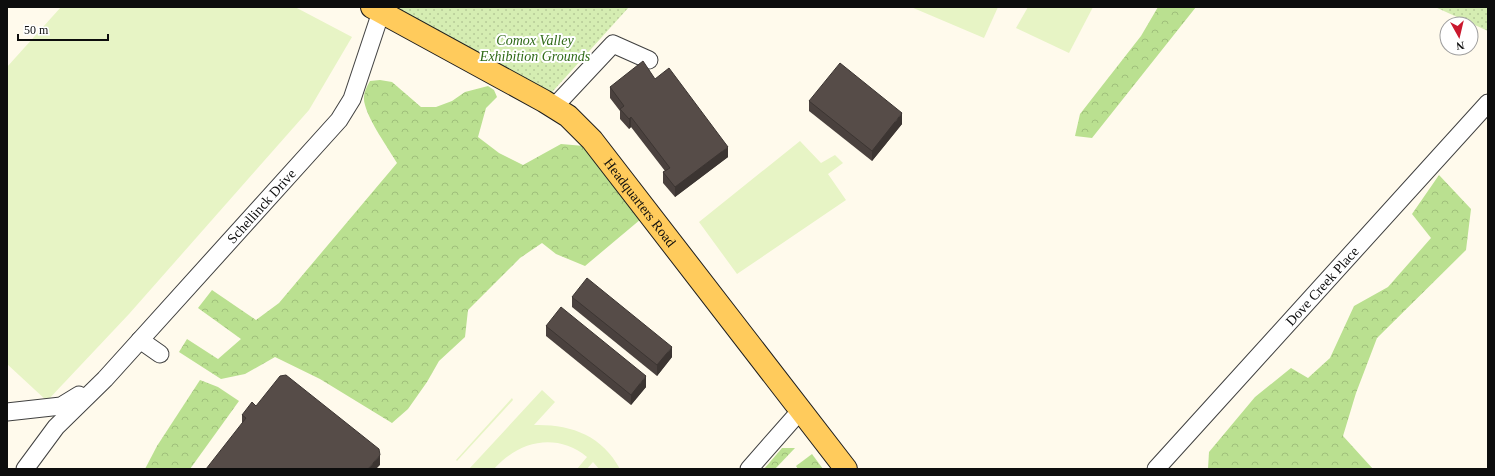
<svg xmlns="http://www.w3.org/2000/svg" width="1495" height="476" viewBox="0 0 1495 476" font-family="Georgia,serif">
<defs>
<pattern id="forest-crowns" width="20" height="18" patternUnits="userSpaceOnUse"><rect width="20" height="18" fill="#bae090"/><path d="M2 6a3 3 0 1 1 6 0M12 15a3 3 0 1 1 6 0" fill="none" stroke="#9fbf7b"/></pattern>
<pattern id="park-dots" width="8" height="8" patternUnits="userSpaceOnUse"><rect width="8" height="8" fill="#d5edb2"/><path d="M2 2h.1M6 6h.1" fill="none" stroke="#b6ca98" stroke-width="1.8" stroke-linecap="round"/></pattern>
</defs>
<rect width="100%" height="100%" fill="#fffaec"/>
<g fill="url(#forest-crowns)">
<polygon points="1158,7 1196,7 1092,138 1075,136 1080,114 1141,36"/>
<path d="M380 80 392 82 421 107H436L452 101 465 92 488 86 494 90 497 97 486 108 478 137 499 153 523 165 561 144 584 146 641 219 585 266 556 254 542 243 520 258 468 310 465 337 439 361 427 382 408 409 392 423 320 379 275 357 245 374 221 379 179 352 187 339 218 359 241 339 198 308 212 290 256 320 279 303 397 163C388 148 369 121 365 105 362 96 366 88 370 81Z"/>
<polygon points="1439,175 1471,209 1466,250 1377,338 1356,393 1343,436 1373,469 1208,469 1209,452 1255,397 1291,368 1308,378 1330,358 1354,306 1388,287 1431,238 1412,214"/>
<polygon points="200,380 218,387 239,401 190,469 145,469 157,446"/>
<polygon points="782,448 795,448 775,469 764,469"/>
<polygon points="812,454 823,469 798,469 796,466"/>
</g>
<g fill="url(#park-dots)">
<polygon points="372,7 629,7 544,101"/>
<polygon points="1435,7 1488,7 1488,31"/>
</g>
<g fill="#e7f4c5">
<polygon points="61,7 295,7 352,37 309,110 129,314 47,401 7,364 7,67"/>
<polygon points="911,7 998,7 984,38"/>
<polygon points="1028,7 1093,7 1069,53 1016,28"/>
<polygon points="800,141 821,163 835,155 843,163 828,174 846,200 737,274 699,222"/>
<path d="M542 390 555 402 534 425C570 424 602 435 620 469H599L593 462 587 469H577L587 457C556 432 519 441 494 469H469Z"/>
<polygon points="512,398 513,400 457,461 456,460"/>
</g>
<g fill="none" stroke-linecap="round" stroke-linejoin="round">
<g stroke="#404040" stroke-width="19">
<g id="minor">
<polyline points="554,107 613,44 649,60"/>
<polyline points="140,340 160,354"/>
<polyline points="7,412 61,406 79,395"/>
<path id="s1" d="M25 469 56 427 105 379 339 120 352 99 381 12"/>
<polyline points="749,469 800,411"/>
<path id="s2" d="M1156 469 1488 103"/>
</g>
</g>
<g stroke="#1e1e1e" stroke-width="24">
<g id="major">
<path id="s3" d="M372 7 544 101 568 116 592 140 846 469"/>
</g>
</g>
<use href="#minor" stroke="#fff" stroke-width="17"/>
<use href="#major" stroke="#ffcb5c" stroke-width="22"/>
</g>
<g fill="#4a413e">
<polygon points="655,79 728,157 675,197 663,183 663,172 665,171 631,127 629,129 620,119 620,111 610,98 610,87"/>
<polygon points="809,101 902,124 872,161 809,111"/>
<polygon points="572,297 672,357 657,376 572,307"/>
<polygon points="546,326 646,387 631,405 546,336"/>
<polygon points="256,406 380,465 242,423 242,415"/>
</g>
<g fill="#3c3532">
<polygon points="902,113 902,124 872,161 872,151"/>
<polygon points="631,117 631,127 629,129 629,119"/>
<polygon points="728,147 728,157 675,197 675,187"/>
<polygon points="672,347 672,357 657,376 657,365"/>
<polygon points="646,376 646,387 631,405 631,395"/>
<polygon points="380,455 380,465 376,469 368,469"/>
</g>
<g fill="#564c48" stroke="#3c3532">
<polygon points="643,61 655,79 669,68 728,147 675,187 663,172 670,168 631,117 629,119 620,109 624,106 610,87"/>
<polygon points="840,63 902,113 872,151 809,101"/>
<polygon points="587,278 672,347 657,365 572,297"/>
<polygon points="561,307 646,376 631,395 546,326"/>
<polygon points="286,375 379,449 380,455 368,469 206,469 246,418 242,415 252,402 256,406 280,376"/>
</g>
<g text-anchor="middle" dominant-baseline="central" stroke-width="4" stroke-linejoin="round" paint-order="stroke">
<g font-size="14" font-style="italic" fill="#2f6a17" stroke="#fff">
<text x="535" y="40">Comox Valley<tspan x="535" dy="16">Exhibition Grounds</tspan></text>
</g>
<g font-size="14" fill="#0d0d0d" stroke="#fff">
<text stroke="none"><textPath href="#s3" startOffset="337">Headquarters Road</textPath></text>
<text stroke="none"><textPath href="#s1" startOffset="354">Schellinck Drive</textPath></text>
<text stroke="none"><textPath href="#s2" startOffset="247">Dove Creek Place</textPath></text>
</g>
</g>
<rect width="1495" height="476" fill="none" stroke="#0d0d0d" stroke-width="16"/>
<g transform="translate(1459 36) rotate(172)"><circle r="19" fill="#ffffff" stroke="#9e9e9e"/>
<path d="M0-3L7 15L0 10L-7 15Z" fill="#ca182e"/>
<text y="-6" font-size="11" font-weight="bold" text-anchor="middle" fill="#0d0d0d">N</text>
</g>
<path d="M18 34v6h90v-6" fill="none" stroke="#0d0d0d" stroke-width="2"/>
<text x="24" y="34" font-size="12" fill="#0d0d0d" stroke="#ffffff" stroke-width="3" paint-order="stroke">50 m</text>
</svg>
